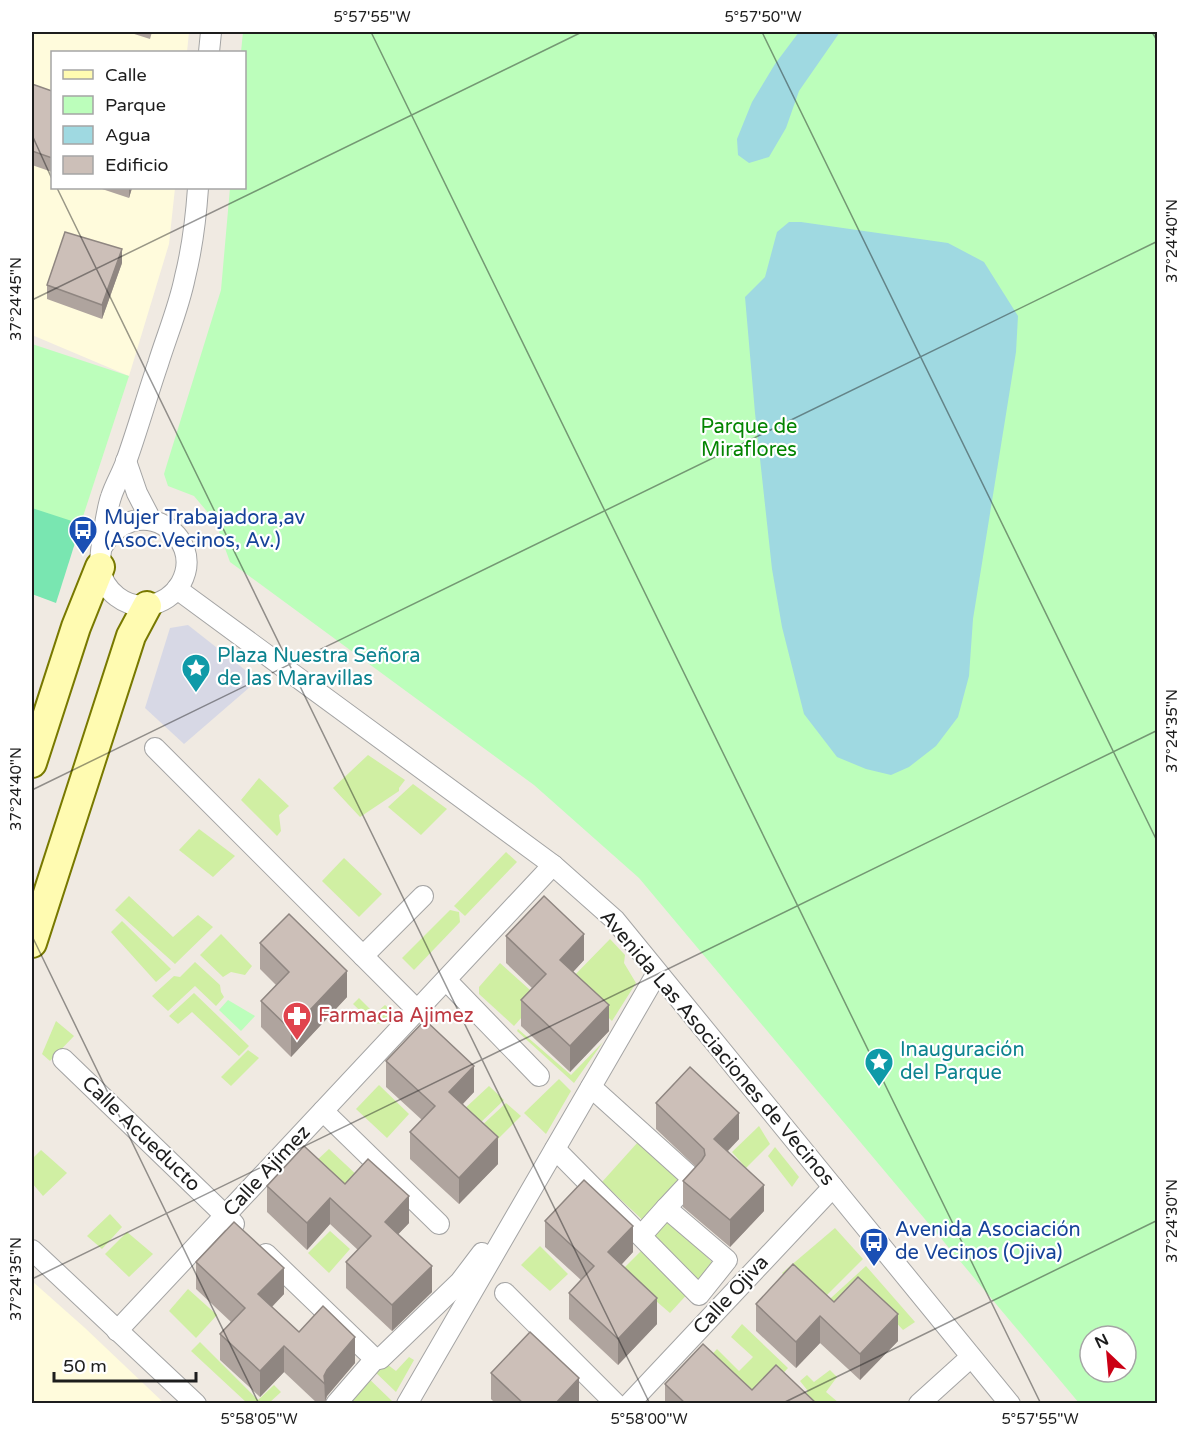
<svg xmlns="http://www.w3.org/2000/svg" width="1189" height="1435" viewBox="0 0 1189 1435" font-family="'Varela Round',sans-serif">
<rect width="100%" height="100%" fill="#f0eae2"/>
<g fill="#fffbdc">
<polygon points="32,32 189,32 187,52 52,52 52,188 175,188 169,244 129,376 32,335"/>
<polygon points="32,1281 85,1328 164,1403 32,1403"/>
</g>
<g fill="#d0efa3">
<polygon points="368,755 405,780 399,788 399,791 360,817 333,788"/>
<polygon points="259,778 289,806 279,815 281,831 277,836 241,800"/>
<polygon points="413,784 447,809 421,835 388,807"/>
<polygon points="199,829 235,856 213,877 179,850"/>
<polygon points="506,852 517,862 465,916 454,906"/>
<polygon points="344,858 382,894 359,917 322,881"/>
<polygon points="129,896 173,937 198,915 213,927 175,964 115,910"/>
<polygon points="450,910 459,912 460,922 414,970 402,958"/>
<polygon points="122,921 171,969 156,982 111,932"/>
<polygon points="221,934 252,966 245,975 231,972 223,977 200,955"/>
<polygon points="610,939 625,955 624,963 636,983 612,1021 570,980"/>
<polygon points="195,962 220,985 221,992 224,997 216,1006 195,986 168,1011 152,996 174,976 180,977"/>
<polygon points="500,963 539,998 514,1026 479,994 479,987"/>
<polygon points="194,993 249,1046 239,1056 192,1012 178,1024 169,1016"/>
<polygon points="359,998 375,1014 385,1005 394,1013 384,1023 374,1024 353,1004"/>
<polygon points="56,1021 74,1036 50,1061 42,1054"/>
<polygon points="518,1029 571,1075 603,1042 574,1083 517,1031"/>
<polygon points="248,1050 259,1058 231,1086 221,1077"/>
<polygon points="559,1079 571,1091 546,1134 524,1113"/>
<polygon points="379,1085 409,1114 387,1138 356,1109"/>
<polygon points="489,1086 504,1100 477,1126 461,1112"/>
<polygon points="506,1103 521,1116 494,1143 479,1128"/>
<polygon points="759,1126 770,1144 746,1168 732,1152"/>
<polygon points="638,1142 687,1186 649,1226 602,1182"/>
<polygon points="775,1147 799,1177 792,1187 768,1156"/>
<polygon points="329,1149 360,1178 345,1195 314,1163"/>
<polygon points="41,1150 67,1173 43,1196 32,1183 32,1159"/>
<polygon points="110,1214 122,1227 102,1249 87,1236"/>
<polygon points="666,1217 715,1265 696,1285 646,1239"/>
<polygon points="835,1228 863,1259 817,1305 782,1273"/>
<polygon points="330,1231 350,1249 329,1273 308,1253"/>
<polygon points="127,1232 153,1254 129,1277 105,1254"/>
<polygon points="540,1246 568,1274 550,1291 521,1265"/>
<polygon points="645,1247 691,1290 670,1313 621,1271"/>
<polygon points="866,1266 915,1322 903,1330 860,1283 828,1316 820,1308"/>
<polygon points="188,1289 217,1315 196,1338 169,1311"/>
<polygon points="742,1324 788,1368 756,1403 706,1361 717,1349 739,1371 753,1357 731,1337"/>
<polygon points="200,1342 258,1400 274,1385 281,1392 269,1403 247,1403 191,1351"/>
<polygon points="409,1357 414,1360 396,1392 372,1369 380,1359 396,1371"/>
<polygon points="830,1370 837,1377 826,1392 839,1403 822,1403 819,1401 815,1403 800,1401 808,1391 800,1381 807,1375 814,1382"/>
<polygon points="363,1373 392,1401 391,1404 336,1404"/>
</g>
<g fill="#bcfebb" fill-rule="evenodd">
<path d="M243 32H1157V1403H1079L639 878 534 785 230 562 215 521 194 496 168 486 164 474 167 464 221 290 230 188H244V52H241ZM1090 1336H1126V1372H1090Z"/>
<polygon points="32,344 129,376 55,602 32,594"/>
<polygon points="228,1000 255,1016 241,1031 219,1010"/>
</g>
<polygon fill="#79e6b1" points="32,508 81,524 56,603 32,594"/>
<polygon fill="#d7d8e5" points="188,625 258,680 184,744 145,708 170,628"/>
<g fill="#9fd9e1">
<polygon points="799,32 840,32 799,91 786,128 769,157 749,163 738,155 737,139 752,102 775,64"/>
<polygon points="789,222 801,222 948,243 984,262 1018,316 1016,352 973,619 969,676 958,717 936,746 909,767 891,775 866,769 837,757 804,714 782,627 772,569 755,413 745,297 765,277 777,232"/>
</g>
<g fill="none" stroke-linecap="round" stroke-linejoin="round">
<g stroke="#a4a4a4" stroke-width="22">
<g id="street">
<polyline points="209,52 211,32"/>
<polyline points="126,461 137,493 151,520"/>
<path d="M102 547C135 489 207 535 181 583 174 595 162 603 149 605 126 609 103 591 100 568 99 557 107 508 111 497 115 484 123 472 127 459 138 428 147 396 158 364 167 335 179 307 185 277 192 249 196 217 198 188"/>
<polyline points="177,589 553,865 615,920 1010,1404"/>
<polyline points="155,748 417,1010"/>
<polyline points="363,956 423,896"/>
<polyline points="446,980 539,1076"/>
<polyline points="63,1059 234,1224"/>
<polyline points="591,1087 693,1179 666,1208"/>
<polyline points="323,1111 439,1224"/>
<polyline points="555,1149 699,1295 727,1260 666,1208 641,1236"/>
<polyline points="32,1250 196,1404"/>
<polyline points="266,1254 375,1359 336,1404"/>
<polyline points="505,1293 616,1404"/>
<polyline points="117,1331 553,865"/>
<polyline points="380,1359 460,1282 482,1253"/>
<polyline points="407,1404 657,973"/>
<polyline points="629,1404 833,1187"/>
<polyline points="919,1404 971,1357"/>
</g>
</g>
<g stroke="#787900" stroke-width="32">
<g id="secondary">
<polyline points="32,763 76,627 100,567"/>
<polyline points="32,943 131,636 147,606"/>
</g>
</g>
<use href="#street" stroke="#fff" stroke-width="20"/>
<use href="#secondary" stroke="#fffbb1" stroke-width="28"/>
</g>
<g fill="#afa49e">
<polygon points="128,32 152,32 150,39"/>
<polygon points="32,84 52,91 52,172 32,165"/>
<polygon points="99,188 132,188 129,198"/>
<polygon points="122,263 102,319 47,299 47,285"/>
<polygon points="506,936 584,960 573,972 609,1031 570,1072 521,1026 521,1000 532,988 506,963"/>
<polygon points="260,943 347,997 291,1057 261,1027 261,1001 276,985 260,969"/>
<polygon points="386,1061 474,1092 463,1104 498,1164 459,1204 410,1159 410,1132 422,1120 386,1087"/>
<polygon points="656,1103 739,1139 728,1151 764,1211 730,1247 683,1207 683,1181 696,1167 656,1129"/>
<polygon points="345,1184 409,1223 398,1234 432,1292 392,1331 346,1288 346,1262 358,1250 330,1224 307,1250 267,1212 267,1186"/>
<polygon points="545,1221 633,1252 621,1265 657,1324 618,1365 569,1319 569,1293 581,1280 545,1247"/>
<polygon points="196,1262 284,1294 272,1307 299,1332 355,1363 327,1396 325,1404 318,1404 284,1372 260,1397 220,1360 220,1334 231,1322 196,1289"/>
<polygon points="834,1302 898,1341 860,1380 820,1343 796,1368 756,1331 756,1304"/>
<polygon points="491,1373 579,1404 496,1404 491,1399"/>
<polygon points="665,1384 752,1390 817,1404 665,1404"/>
</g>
<g fill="#8f8681">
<polygon points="129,188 132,188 129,198"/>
<polygon points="122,249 122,263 102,319 102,305"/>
<polygon points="584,934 584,960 560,986 560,960"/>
<polygon points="347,971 347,997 291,1057 291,1030"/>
<polygon points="609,1005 609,1031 570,1072 570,1046"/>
<polygon points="474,1066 474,1092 449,1118 449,1092"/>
<polygon points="739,1113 739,1139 714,1165 714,1139"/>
<polygon points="498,1137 498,1164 459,1204 459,1178"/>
<polygon points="764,1185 764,1211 730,1247 730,1220"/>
<polygon points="409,1196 409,1223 385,1248 385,1222"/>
<polygon points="330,1198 330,1224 307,1250 307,1223"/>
<polygon points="633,1226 633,1252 608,1279 608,1252"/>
<polygon points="432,1266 432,1292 392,1331 392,1305"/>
<polygon points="284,1268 284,1294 258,1321 258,1294"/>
<polygon points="657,1298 657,1324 618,1365 618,1339"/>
<polygon points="898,1314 898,1341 860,1380 860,1354"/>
<polygon points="820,1316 820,1343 796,1368 796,1342"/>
<polygon points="355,1337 355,1363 327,1396 325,1401 324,1376 327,1370"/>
<polygon points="284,1346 284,1372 260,1397 260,1371"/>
<polygon points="579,1378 579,1404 555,1404"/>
</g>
<g fill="#ccbfb8" stroke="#8f8681" stroke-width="1.5">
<polygon points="32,84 52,91 52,158 32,151"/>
<polygon points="65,232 122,249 102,305 47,285"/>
<polygon points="544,896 584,934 560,960 609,1005 570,1046 521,1000 546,974 506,936"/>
<polygon points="289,914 347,971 291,1030 261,1001 289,972 260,943"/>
<polygon points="425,1020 474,1066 449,1092 498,1137 459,1178 410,1132 435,1106 386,1061"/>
<polygon points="690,1067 739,1113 714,1139 764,1185 730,1220 683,1181 702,1160 705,1155 704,1149 656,1103"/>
<polygon points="304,1146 345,1184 368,1159 409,1196 385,1222 432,1266 392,1305 346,1262 371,1236 330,1198 307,1223 267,1186"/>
<polygon points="584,1180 633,1226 608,1252 657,1298 618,1339 569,1293 594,1266 545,1221"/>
<polygon points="234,1222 284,1268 258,1294 299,1332 323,1306 355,1337 327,1370 324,1376 325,1384 284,1346 260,1371 220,1334 245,1308 196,1262"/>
<polygon points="793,1264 834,1302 858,1277 898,1314 860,1354 820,1316 796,1342 756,1304"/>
<polygon points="530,1332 579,1378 555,1404 524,1404 491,1373"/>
<polygon points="703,1344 752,1390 776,1365 817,1404 686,1404 665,1384"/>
</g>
<path fill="none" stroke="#1d1d1d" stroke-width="1.5" stroke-opacity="0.45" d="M371 32 1041 1404M762 32 1158 843M1152 32 1158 42M32 135 52 179M57 188 650 1404M32 300 582 32M32 790 1158 241M32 936 259 1404M32 1279 1158 730M781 1404 1158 1220"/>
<defs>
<g id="bus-pin" transform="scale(1.5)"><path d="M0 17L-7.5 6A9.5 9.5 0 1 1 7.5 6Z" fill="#1a4fb4" stroke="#fff"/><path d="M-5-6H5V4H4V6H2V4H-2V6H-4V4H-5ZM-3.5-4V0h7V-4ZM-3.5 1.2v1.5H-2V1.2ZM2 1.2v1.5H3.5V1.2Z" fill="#fff"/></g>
<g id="sight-pin" transform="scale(1.5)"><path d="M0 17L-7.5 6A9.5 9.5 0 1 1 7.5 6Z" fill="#0f9aa8" stroke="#fff"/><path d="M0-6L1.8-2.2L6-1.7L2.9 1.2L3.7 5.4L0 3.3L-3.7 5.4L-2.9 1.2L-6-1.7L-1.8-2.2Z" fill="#fff"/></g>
<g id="pharmacy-pin" transform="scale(1.5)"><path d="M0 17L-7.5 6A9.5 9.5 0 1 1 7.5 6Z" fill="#e0444e" stroke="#fff"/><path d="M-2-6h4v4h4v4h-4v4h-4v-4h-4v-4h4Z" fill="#fff"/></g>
</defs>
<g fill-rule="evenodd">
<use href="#bus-pin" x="83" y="530"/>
<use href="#sight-pin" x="196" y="668"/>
<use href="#pharmacy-pin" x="297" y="1016"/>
<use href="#sight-pin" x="879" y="1062"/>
<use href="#bus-pin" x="874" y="1242"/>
</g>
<g text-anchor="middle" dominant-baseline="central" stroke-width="4.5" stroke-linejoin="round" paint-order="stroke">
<g font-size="20" fill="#048502" stroke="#fff">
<text x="749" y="427">Parque de<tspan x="749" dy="23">Miraflores</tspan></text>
</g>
<g font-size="20" fill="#164399" stroke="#fff" text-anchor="start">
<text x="104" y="518">Mujer Trabajadora,av<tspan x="104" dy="23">(Asoc.Vecinos, Av.)</tspan></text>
<text x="895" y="1230">Avenida Asociación<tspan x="895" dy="23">de Vecinos (Ojiva)</tspan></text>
</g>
<g font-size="20" fill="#0d838f" stroke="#fff" text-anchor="start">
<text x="217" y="656">Plaza Nuestra Señora<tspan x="217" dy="23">de las Maravillas</tspan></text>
<text x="900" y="1050">Inauguración<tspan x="900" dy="23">del Parque</tspan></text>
</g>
<g font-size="20" fill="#be3a42" stroke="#fff" text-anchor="start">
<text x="318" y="1016">Farmacia Ajimez</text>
</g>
<g font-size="20" fill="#1d1d1d" stroke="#fff">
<text transform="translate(717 1048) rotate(50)">Avenida Las Asociaciones de Vecinos</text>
<text transform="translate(141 1134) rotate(44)">Calle Acueducto</text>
<text transform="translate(267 1171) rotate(-47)">Calle Ajímez</text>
<text transform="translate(731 1295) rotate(-47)">Calle Ojiva</text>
</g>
</g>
<rect width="1189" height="1435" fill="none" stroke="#ffffff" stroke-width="66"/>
<rect x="51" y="51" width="195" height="138" fill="#ffffff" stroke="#a5a5a5" stroke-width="1.5"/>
<rect x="63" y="70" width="30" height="9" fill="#fffbb1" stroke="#a5a5a5" stroke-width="1.5"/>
<text x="105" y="81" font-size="18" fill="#1d1d1d">Calle</text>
<rect x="63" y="96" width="30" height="18" fill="#bcfebb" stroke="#a5a5a5" stroke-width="1.5"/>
<text x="105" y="111" font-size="18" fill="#1d1d1d">Parque</text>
<rect x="63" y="126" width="30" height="18" fill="#9fd9e1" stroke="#a5a5a5" stroke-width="1.5"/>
<text x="105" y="141" font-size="18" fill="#1d1d1d">Agua</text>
<rect x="63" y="156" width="30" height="18" fill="#ccbfb8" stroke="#a5a5a5" stroke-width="1.5"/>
<text x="105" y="171" font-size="18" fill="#1d1d1d">Edificio</text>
<g transform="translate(1108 1354) rotate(334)"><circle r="28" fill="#ffffff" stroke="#a5a5a5" stroke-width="1.5"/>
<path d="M0-4.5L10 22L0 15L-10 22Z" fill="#cb0015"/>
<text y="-9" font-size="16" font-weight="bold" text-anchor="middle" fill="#1d1d1d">N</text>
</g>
<path d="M54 1372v9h142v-9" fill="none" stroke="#1d1d1d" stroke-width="3"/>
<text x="63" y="1372" font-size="18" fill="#1d1d1d" stroke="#ffffff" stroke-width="4.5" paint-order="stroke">50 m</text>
<rect x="33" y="33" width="1123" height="1369" fill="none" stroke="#1d1d1d" stroke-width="2"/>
<g font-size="15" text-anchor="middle" fill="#1d1d1d">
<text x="372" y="22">5°57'55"W</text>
<text x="763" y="22">5°57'50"W</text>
<text transform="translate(1172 241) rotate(-90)" y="5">37°24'40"N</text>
<text transform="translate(16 299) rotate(-90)" y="5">37°24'45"N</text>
<text transform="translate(1172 731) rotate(-90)" y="5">37°24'35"N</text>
<text transform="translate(16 789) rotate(-90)" y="5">37°24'40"N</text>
<text transform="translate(1172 1221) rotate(-90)" y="5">37°24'30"N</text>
<text transform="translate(16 1279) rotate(-90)" y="5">37°24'35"N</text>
<text x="259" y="1424">5°58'05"W</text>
<text x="649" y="1424">5°58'00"W</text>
<text x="1040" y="1424">5°57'55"W</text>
</g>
</svg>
